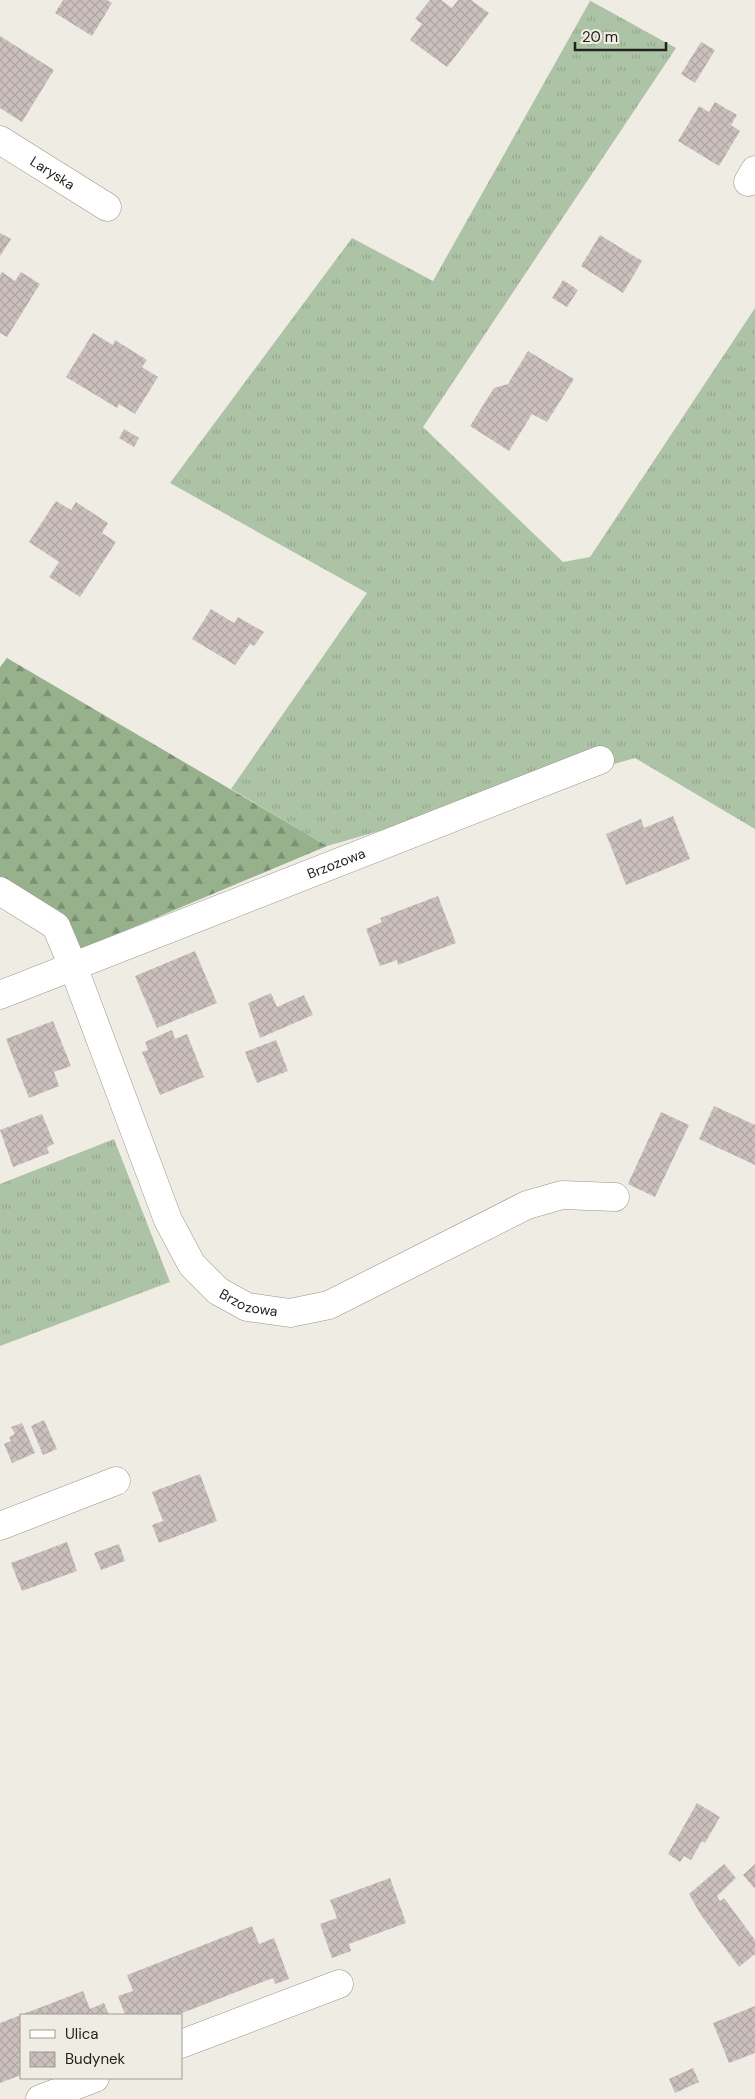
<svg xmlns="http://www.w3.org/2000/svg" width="755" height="2099" viewBox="0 0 755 2099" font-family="'DM Sans',sans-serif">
<defs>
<pattern id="grass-tufts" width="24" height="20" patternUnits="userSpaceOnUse" patternTransform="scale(1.25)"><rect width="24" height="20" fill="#adc3a6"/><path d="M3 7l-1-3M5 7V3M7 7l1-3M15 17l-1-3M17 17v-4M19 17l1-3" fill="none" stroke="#95a78e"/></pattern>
<pattern id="forest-firs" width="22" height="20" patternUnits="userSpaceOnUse" patternTransform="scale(1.25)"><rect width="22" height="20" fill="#97b18d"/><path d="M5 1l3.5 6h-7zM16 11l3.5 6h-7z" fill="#7b9073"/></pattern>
<pattern id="building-cross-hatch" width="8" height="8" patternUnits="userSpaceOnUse" patternTransform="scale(1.25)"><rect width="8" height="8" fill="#cbc0be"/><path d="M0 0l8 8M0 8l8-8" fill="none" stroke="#aea5a3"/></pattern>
</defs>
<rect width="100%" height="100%" fill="#efede3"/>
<g fill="url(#grass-tufts)">
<polygon points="589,0 676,48 423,427 563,562 590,557 755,308 755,829 635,758 327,846 231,789 367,593 170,483 352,238 433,281 590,1"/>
<polygon points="114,1139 170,1282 0,1346 0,1184"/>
</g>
<polygon fill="url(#forest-firs)" points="7,658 327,846 77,951 0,900 0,667"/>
<g fill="url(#building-cross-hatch)">
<polygon points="63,0 107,0 112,3 92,36 55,13"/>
<polygon points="430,0 441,0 452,8 458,0 471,0 489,13 447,67 410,40 422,24 415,19"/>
<polygon points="0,36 54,70 22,122 0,108"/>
<polygon points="701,42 715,50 695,83 681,74"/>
<polygon points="715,102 737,115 731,125 740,131 719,166 678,141 699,106 709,112"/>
<polygon points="0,233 11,239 0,256"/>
<polygon points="600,235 642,261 623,293 581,266"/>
<polygon points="2,272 15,281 21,272 40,284 7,337 0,333 0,275"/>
<polygon points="563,280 578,290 567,307 552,298"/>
<polygon points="93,333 113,345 115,340 147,360 142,367 158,377 135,414 119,404 117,408 66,377"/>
<polygon points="528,351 574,379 547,422 532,414 509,451 470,426 494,388 508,384"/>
<polygon points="124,429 139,438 134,447 119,438"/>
<polygon points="56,501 71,510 76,502 108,523 102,533 116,542 80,597 49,577 59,562 29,542"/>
<polygon points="211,609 234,623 238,617 264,632 254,646 250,644 235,665 192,639"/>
<polygon points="673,816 690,859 626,885 606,834 641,819 644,828"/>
<polygon points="438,896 456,943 398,965 397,960 380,966 366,929 382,922 380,918"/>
<polygon points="195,951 217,1003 157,1028 135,976"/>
<polygon points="271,993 277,1007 304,995 313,1015 260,1038 248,1003"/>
<polygon points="53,1021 71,1066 54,1072 59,1086 29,1098 6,1039"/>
<polygon points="172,1030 175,1039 187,1034 204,1077 160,1095 142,1052 148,1050 145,1042"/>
<polygon points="276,1040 288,1071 257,1083 245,1052"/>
<polygon points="714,1106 755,1125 755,1165 699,1139"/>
<polygon points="661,1112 689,1125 655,1197 628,1184"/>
<polygon points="42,1114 54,1144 47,1147 49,1153 13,1167 0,1130"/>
<polygon points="44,1420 57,1449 43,1455 31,1426"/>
<polygon points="22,1423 35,1453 12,1463 4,1444 11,1441 9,1437 15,1434 11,1427"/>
<polygon points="200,1474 217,1521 159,1543 152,1525 163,1521 152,1492"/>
<polygon points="67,1542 77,1571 22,1591 11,1563"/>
<polygon points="119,1544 125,1561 101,1570 94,1553"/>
<polygon points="697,1803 720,1817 705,1843 702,1841 691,1860 684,1856 680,1862 668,1854"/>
<polygon points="724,1864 736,1878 717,1896 720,1901 724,1898 755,1940 755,1954 739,1967 701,1915 689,1894"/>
<polygon points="755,1864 755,1889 743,1875"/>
<polygon points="390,1878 406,1923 349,1944 351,1951 332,1958 320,1924 337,1918 330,1900"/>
<polygon points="252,1926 259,1944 274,1938 289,1979 275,1984 273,1978 177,2015 125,2015 118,1996 133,1991 127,1975"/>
<polygon points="83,1991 90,2009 104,2003 109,2015 21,2015 21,2075 0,2083 0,2023"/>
<polygon points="755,2006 755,2053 729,2063 713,2023"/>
<polygon points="693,2068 699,2082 675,2093 669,2079"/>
</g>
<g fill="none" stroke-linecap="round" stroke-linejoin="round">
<g stroke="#96948b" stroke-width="29">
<g id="minor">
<path id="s1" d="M0 140 107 207"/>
<polyline points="748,182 755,170"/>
<path id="s2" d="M0 891 56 926 73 966 168 1220 192 1265 218 1291 247 1307 290 1313 329 1305 527 1205 562 1195 615 1197"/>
<path id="s3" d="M0 995 600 760"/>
<polyline points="0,1526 116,1481"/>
<polyline points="181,2044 339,1984"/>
<polyline points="40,2099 95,2078"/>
</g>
</g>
<use href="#minor" stroke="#fff" stroke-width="28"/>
</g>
<g text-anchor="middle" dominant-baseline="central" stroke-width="4.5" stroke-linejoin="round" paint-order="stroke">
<g font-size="14" fill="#23221f" stroke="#efede3">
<text stroke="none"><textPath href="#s1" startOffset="62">Laryska</textPath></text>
<text stroke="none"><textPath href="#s3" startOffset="361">Brzozowa</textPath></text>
<text stroke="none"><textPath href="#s2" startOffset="502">Brzozowa</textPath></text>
</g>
</g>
<rect x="20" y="2014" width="162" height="65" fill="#efede3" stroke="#9d9c95"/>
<rect x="30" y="2030" width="25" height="8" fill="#ffffff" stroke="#9d9c95"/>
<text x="65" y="2039" font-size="15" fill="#23221f">Ulica</text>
<rect x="30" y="2052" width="25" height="15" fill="url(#building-cross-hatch)" stroke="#9d9c95"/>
<text x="65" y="2064" font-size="15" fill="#23221f">Budynek</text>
<path d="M575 42v8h91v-8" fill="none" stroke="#23221f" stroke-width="2.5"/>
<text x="582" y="42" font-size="15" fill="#23221f" stroke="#efede3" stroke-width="4" paint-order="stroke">20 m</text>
</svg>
